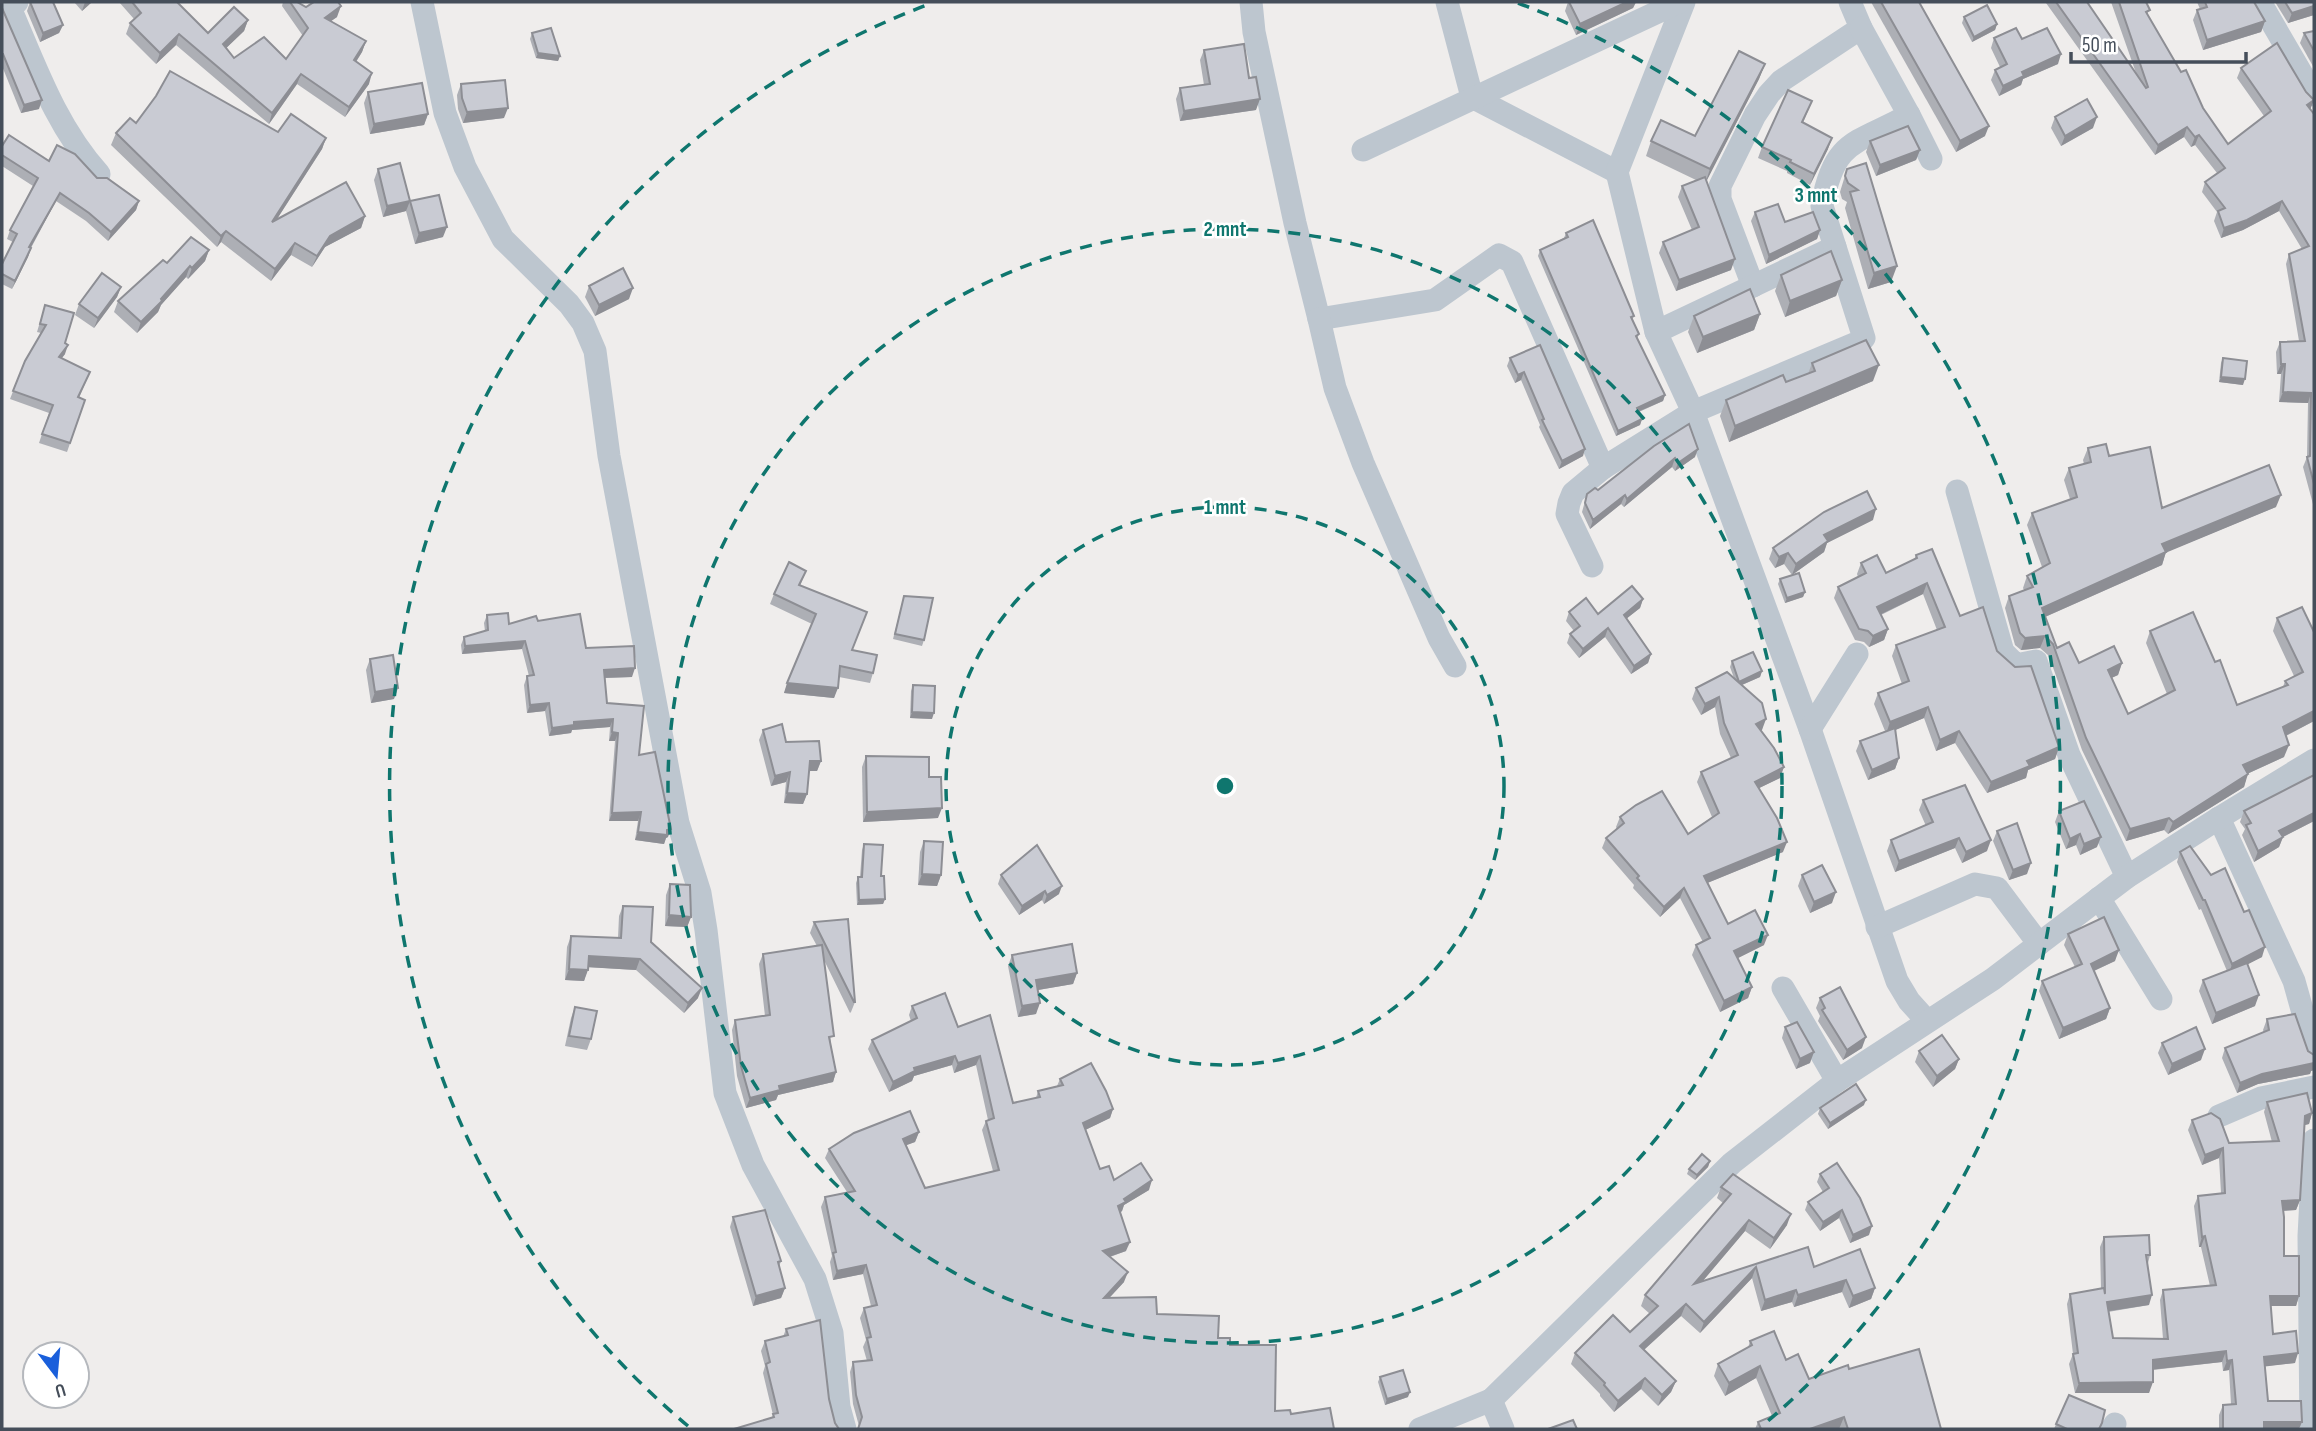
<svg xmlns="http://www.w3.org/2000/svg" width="2316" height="1431" viewBox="0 0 2316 1431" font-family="'Sofia Sans Condensed',sans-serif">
<rect width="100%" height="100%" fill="#efedec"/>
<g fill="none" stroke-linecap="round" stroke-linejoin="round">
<g stroke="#bdc6cf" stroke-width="23">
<path d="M17 2 10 6 11 10C36 68 56 126 99 174"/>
<polyline points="422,2 445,113 465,167 503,239 569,304 583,323 595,351 609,456 678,823 700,893 706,930 725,1093 753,1165 815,1279 832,1333 839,1407 845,1429"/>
<polyline points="1251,2 1254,32 1295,223 1319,319 1435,300 1499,255 1512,262 1603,468"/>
<polyline points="1447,2 1472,97 1617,172"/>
<polyline points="1684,2 1617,172 1656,332 1693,412 1707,450 1810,729 1897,981 1909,1001 1927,1021"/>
<polyline points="2260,2 2314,95"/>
<polyline points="1909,115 1931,159"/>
<polyline points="1363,150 1679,2"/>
<polyline points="1753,286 1720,199 1720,186 1755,115 1769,94 1781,81 1861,28 1850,2"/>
<polyline points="1319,319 1335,388 1363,463 1439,638 1455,666"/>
<polyline points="1656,332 1835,247"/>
<polyline points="1957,491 2003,652 2016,665 2036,661 2069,755 2127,877"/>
<path d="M1592 566 1567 514 1569 503 1573 493 1603 468 1693 412 1861 341 1864 338 1822 206C1834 138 1857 144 1909 115L1861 28"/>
<polyline points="1810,729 1857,654"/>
<polyline points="2219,818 2294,981 2314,1052"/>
<polyline points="2099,898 2161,999"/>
<polyline points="1877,927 1975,884 1997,888 2039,944"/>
<polyline points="1783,988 1837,1081"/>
<polyline points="2219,1116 2261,1098 2314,1087"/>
<polyline points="1491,1400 1732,1163 1837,1081 1993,979 2127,877 2219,818 2314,760"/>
<polyline points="1420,1429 1491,1400 1503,1429"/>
<polyline points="2112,1429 2115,1424"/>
<polyline points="2311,1429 2309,1236 2314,1140"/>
</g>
</g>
<g fill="#adafb5">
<polygon points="30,2 63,25 59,33 40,42 27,11"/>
<polygon points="74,2 92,2 82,11"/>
<polygon points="119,2 177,2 208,33 248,20 244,31 226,48 234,58 286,59 303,36 282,6 283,2 297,2 306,7 337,17 331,21 366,41 362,52 356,62 369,84 345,117 297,84 269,124 176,45 156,64 126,34 130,23 134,19"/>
<polygon points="1568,2 1636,2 1633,8 1576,35 1565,11"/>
<polygon points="1871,2 1919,2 1985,136 1956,152"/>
<polygon points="2047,2 2087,2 2136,73 2111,2 2146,2 2148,15 2181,72 2203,108 2228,144 2264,116 2237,78 2241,68 2310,109 2314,114 2314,508 2303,467 2307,457 2308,403 2279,402 2281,374 2277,374 2276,352 2280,342 2299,341 2286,264 2289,254 2302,249 2279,211 2243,230 2221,238 2214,221 2217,212 2202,192 2205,182 2217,173 2195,145 2191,147 2184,137 2155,155 2046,3"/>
<polygon points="2197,2 2254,2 2265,21 2261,32 2203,50 2193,20 2197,10 2200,9"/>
<polygon points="2275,2 2314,2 2314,15 2288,23"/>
<polygon points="2,8 39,109 21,113 2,66"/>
<polygon points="1964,17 1997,24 1995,30 1972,42 1962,23"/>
<polygon points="2314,31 2314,68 2300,43 2304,33"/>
<polygon points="532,33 560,56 558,61 536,58 530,39"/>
<polygon points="1994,38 2022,39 2058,64 2023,79 2021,85 1999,96 1991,80 1995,70 2000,67 1991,48"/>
<polygon points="1204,50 1249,78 1256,110 1180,121 1176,99 1180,88 1204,85 1200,60"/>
<polygon points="1765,64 1759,79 1706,181 1731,270 1676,291 1659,253 1663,242 1692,230 1678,197 1682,186 1696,180 1646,156 1651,141 1695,136"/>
<polygon points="461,84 504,118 463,123 458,109 457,95"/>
<polygon points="368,92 428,114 424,125 370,134 364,103"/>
<polygon points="1812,101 1803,123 1828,149 1810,185 1787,173 1787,171 1758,158 1762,147"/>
<polygon points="2055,117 2093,128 2061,146 2051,128"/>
<polygon points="136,123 278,132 326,138 322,149 277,219 365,216 361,228 325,247 312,267 291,255 271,281 221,242 217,247 111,145 116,133"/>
<polygon points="1870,141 1920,150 1916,160 1876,176 1866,152"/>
<polygon points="2,146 49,161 97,178 139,201 136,210 108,241 86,221 56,201 31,248 28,257 12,289 2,284 2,264 13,242 7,239 10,230 33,186 2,166"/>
<polygon points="1866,163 1891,282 1868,289 1845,208 1847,202 1842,199 1840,192 1847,169"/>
<polygon points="378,169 410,201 443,237 415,244 406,211 383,217 374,180"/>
<polygon points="1755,212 1785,222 1820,230 1817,239 1766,264 1751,221"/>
<polygon points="1566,233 1634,316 1632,320 1639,334 1637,339 1665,395 1663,401 1639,412 1642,419 1640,425 1616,436 1538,256 1540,250 1564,238"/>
<polygon points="209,250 205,261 188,279 186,277 161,305 158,312 137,333 114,312 118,301 167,263"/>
<polygon points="1781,275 1842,280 1836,296 1785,317 1775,291"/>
<polygon points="589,286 629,299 595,316 585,297"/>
<polygon points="121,287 117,297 94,328 75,315 79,304"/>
<polygon points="45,305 65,343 65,354 62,358 90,372 79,398 85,400 67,452 39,443 49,413 10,399 25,361 41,333 37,332"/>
<polygon points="1760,314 1754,330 1697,353 1688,332 1694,316"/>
<polygon points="1540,345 1583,456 1559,469 1539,427 1540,425 1521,380 1515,383 1507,366 1510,358"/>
<polygon points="2223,358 2243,385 2219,382 2221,363"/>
<polygon points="1812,363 1873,381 1729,442 1720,416 1726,400 1786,382 1808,374"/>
<polygon points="1654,446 1695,457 1675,471 1672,467 1624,507 1621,504 1590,529 1582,512 1587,494 1598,490"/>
<polygon points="2088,448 2109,456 2162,508 2276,507 2166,552 2162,565 2045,617 2057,648 2079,663 2122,663 2118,675 2111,678 2128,714 2167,694 2146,643 2150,631 2215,662 2237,705 2283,687 2285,681 2294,676 2273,631 2277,618 2314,632 2314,721 2286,736 2284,757 2247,774 2244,787 2168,834 2164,830 2126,841 2082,750 2049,656 2040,648 2021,650 2015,645 2005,608 2009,596 2024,590 2023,588 2027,576 2042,567 2027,525 2032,513 2070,499 2064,480 2069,468 2084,464 2083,460"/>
<polygon points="1873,520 1827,543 1824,552 1792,575 1784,564 1775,568 1769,559 1773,548"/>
<polygon points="1916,555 1960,616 1997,651 2059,747 2055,759 2028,770 2026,778 1987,793 1955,743 1936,751 1924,718 1895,730 1899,758 1895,769 1868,780 1856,751 1860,741 1885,731 1874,704 1878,693 1902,684 1892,656 1896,645 1937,630 1923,594 1881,615 1888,629 1884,640 1869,647 1864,642 1855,640 1834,598 1838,587 1858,577 1857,574 1861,563 1886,573 1914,560"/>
<polygon points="806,571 800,586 852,650 873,673 870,683 839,677 834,698 784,693 812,624 770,604 774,594"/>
<polygon points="1780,579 1805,592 1803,597 1785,603 1778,584"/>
<polygon points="904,596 924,640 922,646 893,639"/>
<polygon points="1643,599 1640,608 1627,618 1651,654 1648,663 1631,674 1605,637 1579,658 1567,643 1570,634 1574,631 1566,621 1569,612 1598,614"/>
<polygon points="487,615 509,624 538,621 586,648 632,677 605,678 607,703 639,755 668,837 666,838 664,844 635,840 638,821 609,821 615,741 609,741 610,727 572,730 571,733 549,736 545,711 527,713 524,685 527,676 529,676 522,649 462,654 461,645 464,637 485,631 484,623"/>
<polygon points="370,659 394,699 371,703 366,670"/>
<polygon points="1732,661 1762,671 1760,677 1742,685 1762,730 1760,731 1780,778 1759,788 1783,852 1707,883 1728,924 1764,945 1738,958 1752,987 1748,998 1720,1012 1692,955 1696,945 1703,942 1680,898 1660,917 1633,888 1634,885 1602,848 1606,838 1617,829 1616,827 1620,817 1688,834 1712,817 1697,782 1701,772 1731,758 1720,734 1715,707 1701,715 1692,699 1696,688 1734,678 1730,667"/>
<polygon points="913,685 932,719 910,718 911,691"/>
<polygon points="763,730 821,761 817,771 809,771 807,794 803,804 784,803 786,782 771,786 759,740"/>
<polygon points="866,756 929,777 938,818 863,822 862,767"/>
<polygon points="1923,800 1987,851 1962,863 1955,848 1895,872 1887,851 1891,840 1926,826 1919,810"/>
<polygon points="2059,811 2097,847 2080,855 2076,845 2066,849 2055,822"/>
<polygon points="2244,811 2314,821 2283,837 2279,847 2254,862 2242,835 2245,829 2240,822"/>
<polygon points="1997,831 2027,874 2009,880 1993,841"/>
<polygon points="924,841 941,875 937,886 918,885 920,852"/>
<polygon points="864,844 885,899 883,904 857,905 856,883 858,877 860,877 862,850"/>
<polygon points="2180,852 2262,957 2247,964 2255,1006 2212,1024 2199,991 2203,980 2227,971 2201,909 2199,910 2177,862"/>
<polygon points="1001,875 1059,894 1044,904 1042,900 1019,915 998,884"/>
<polygon points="1802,875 1832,903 1810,913 1798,886"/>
<polygon points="670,884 691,917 687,927 665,926 666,895"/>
<polygon points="623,906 651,942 698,998 684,1013 636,970 588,967 584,981 565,980 567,947 571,936 618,938 619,916"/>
<polygon points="814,922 855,1002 851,1012 850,1013 824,960 831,1045 836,1072 833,1082 778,1095 776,1100 746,1108 737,1076 732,1030 735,1020 765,1016 759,964 763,954 817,946 810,933"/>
<polygon points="2068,934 2115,961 2094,971 2110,1008 2106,1019 2059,1039 2039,991 2042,981 2075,967 2064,945"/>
<polygon points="1012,955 1077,973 1073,984 1038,990 1036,1014 1018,1017 1008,966"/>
<polygon points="1820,998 1862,1048 1843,1060 1818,1021 1820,1016 1816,1008"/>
<polygon points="912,1006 958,1027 990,1015 1013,1103 1036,1098 1038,1091 1057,1086 1060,1079 1113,1109 1110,1118 1085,1130 1100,1169 1114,1180 1149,1190 1124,1205 1122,1211 1120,1213 1126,1251 1110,1257 1124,1282 1109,1298 1157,1314 1218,1338 1230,1345 1275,1411 1291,1414 858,1429 859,1426 853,1404 850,1372 853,1362 867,1361 863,1347 866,1340 860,1318 864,1308 871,1306 863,1274 833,1280 830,1262 832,1256 821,1207 825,1197 847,1192 825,1158 829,1149 919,1132 915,1142 906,1145 925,1188 993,1171 982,1130 986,1121 988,1120 976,1065 954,1073 952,1065 914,1076 912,1081 889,1092 868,1049 872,1040 911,1021 909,1015"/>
<polygon points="575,1007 591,1039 587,1050 565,1046 571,1018"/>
<polygon points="2267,1019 2308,1051 2314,1055 2314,1070 2311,1071 2310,1074 2258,1084 2237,1093 2222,1058 2225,1048 2264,1033 2263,1030"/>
<polygon points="1785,1027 1810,1063 1796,1069 1782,1038"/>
<polygon points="2162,1043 2201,1060 2168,1075 2158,1053"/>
<polygon points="1919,1051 1959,1059 1955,1069 1933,1087 1915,1062"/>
<polygon points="2267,1102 2312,1113 2309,1124 2304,1125 2300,1200 2296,1210 2283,1211 2284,1256 2299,1296 2296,1306 2271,1306 2273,1334 2295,1363 2265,1366 2268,1401 2299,1429 2219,1429 2219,1415 2223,1405 2231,1404 2229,1370 2223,1371 2222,1362 2153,1370 2149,1393 2075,1393 2069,1364 2073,1354 2067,1304 2070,1294 2101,1289 2100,1247 2104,1237 2150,1255 2148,1263 2149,1305 2108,1312 2113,1338 2163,1339 2160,1300 2163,1290 2210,1286 2201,1247 2199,1247 2194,1206 2198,1196 2221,1193 2219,1158 2202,1165 2188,1130 2192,1120 2229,1143 2272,1142 2264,1112"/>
<polygon points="1864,1105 1828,1129 1818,1114 1820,1108"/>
<polygon points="1710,1161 1708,1167 1695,1180 1687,1174 1689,1169"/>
<polygon points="1820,1174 1869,1235 1850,1243 1839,1218 1820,1231 1805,1210 1808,1202 1823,1192 1817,1182"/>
<polygon points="1721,1187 1787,1225 1770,1249 1745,1231 1702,1282 1808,1247 1814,1267 1875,1288 1871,1299 1849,1308 1842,1292 1794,1307 1792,1302 1761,1311 1752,1278 1700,1333 1681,1316 1644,1350 1676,1381 1671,1392 1658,1406 1641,1389 1614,1412 1600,1396 1600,1394 1571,1364 1575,1353 1630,1332 1650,1314 1641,1306 1645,1295 1723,1203 1717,1198"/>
<polygon points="733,1217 781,1261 779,1267 785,1288 781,1298 753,1306 730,1227"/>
<polygon points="786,1329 829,1399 835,1423 772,1417 773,1415 763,1373 765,1366 761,1351 765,1341 783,1337"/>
<polygon points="1750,1341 1786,1360 1809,1379 1849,1369 1941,1429 1755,1429 1758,1422 1772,1416 1756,1378 1725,1396 1714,1376 1718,1364 1748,1348"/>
<polygon points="1380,1377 1408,1397 1385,1405 1378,1382"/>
<polygon points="2056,1424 2100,1429 2054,1429"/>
</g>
<g fill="#8d8e94">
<polygon points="85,2 92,2 82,11"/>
<polygon points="1627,2 1636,2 1633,8 1576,35 1580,24"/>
<polygon points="341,6 337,17 321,28 325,18"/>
<polygon points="2314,6 2314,15 2288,23 2292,13"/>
<polygon points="248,20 244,31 219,55 223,44"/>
<polygon points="2265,21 2261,32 2203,50 2207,40"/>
<polygon points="1997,24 1995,30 1972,42 1974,37"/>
<polygon points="63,25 59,33 40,42 43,33"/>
<polygon points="179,34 176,45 156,64 160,53"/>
<polygon points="366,41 362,52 350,71 354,60"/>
<polygon points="538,53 560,56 558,61 536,58"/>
<polygon points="2061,54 2058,64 2023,79 2021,85 1999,96 2003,86 2022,72"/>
<polygon points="1765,64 1759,79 1705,184 1710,169"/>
<polygon points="372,73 369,84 345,117 349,107"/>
<polygon points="301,74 297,84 269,124 272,113"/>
<polygon points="1260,99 1256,110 1180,121 1184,111"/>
<polygon points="42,100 39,109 21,113 24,105"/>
<polygon points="2314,100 2310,110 2307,105"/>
<polygon points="508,108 504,118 463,123 467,112"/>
<polygon points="428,114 424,125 370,134 374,124"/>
<polygon points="2097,117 2093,128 2061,146 2065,136"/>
<polygon points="1989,126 1985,136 1956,152 1960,141"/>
<polygon points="2187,127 2184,137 2155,155 2158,145"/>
<polygon points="2199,135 2195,145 2191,147 2195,137"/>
<polygon points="326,138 322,149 268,233 272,222"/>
<polygon points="1832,138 1828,149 1810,185 1814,174"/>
<polygon points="1920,150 1916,160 1876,176 1880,165"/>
<polygon points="60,193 56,201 26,256 29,247"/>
<polygon points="139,201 136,210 108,241 111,232"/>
<polygon points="410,201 406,211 383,217 387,206"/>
<polygon points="2282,201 2279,211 2243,230 2221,238 2224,228"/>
<polygon points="365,216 361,228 325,247 312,267 317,256 330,236"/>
<polygon points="447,227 443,237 415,244 419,233"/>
<polygon points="1820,230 1817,239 1766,264 1769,255"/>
<polygon points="226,231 221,242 217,247 221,236"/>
<polygon points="295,243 291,255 271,281 275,269"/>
<polygon points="31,248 28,257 12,289 15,281"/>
<polygon points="209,250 205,261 188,279 192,268"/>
<polygon points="1735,259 1731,270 1676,291 1679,280"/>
<polygon points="190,266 186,277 161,305 158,312 137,333 141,322"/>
<polygon points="1897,266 1891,282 1868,289 1874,273"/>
<polygon points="1842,280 1836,296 1785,317 1790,301"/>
<polygon points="121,287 117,297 94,328 98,318"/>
<polygon points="633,288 629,299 595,316 599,305"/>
<polygon points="1760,314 1754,330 1697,353 1703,337"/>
<polygon points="68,345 65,354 56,365 59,357"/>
<polygon points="2281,364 2285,364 2281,374 2277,374"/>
<polygon points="1879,365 1873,381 1729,442 1735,426"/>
<polygon points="1524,372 1521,380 1515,383 1518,375"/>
<polygon points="2221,377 2245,379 2243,385 2219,382"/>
<polygon points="2283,392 2311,393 2308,403 2279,402"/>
<polygon points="1665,395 1663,401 1635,413 1637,408"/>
<polygon points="1642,419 1640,425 1616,436 1618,431"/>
<polygon points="1585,449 1583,456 1559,469 1562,461"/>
<polygon points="1698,449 1695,457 1675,471 1678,463"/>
<polygon points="1675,458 1672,467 1624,507 1627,499"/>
<polygon points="1625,495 1621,504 1590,529 1593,520"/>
<polygon points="2281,495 2276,507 2158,556 2162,544"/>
<polygon points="1876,509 1873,520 1827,543 1824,552 1792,575 1796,564 1824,535"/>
<polygon points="2166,552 2162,565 2038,620 2042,608"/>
<polygon points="1788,553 1784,564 1775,568 1779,557"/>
<polygon points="1927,583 1923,594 1873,618 1877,607"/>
<polygon points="1805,592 1803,597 1785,603 1787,598"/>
<polygon points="1643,599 1640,608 1621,623 1624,615"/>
<polygon points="1608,628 1605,637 1579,658 1583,649"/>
<polygon points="1888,629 1884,640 1869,647 1873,636"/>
<polygon points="2045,636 2040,648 2021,650 2025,638"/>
<polygon points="525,641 522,649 462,654 465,646"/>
<polygon points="1651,654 1648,663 1631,674 1634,666"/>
<polygon points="2122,663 2118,675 2103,682 2108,670"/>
<polygon points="635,668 632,677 601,678 604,670"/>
<polygon points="1762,671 1760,677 1737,687 1739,682"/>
<polygon points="787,683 838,688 834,698 784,693"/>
<polygon points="398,688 394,699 371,703 375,692"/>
<polygon points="1719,697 1715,707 1701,715 1705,704"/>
<polygon points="549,703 545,711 527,713 530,705"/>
<polygon points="1928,707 1924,718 1886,734 1890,722"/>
<polygon points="2314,711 2314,721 2279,739 2283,727"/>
<polygon points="912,712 934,713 932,719 910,718"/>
<polygon points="613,719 610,727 572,730 571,733 549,736 552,728 574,722"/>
<polygon points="1766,719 1762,730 1752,735 1756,724"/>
<polygon points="1959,731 1955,743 1936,751 1940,740"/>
<polygon points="612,732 618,733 615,741 609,741"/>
<polygon points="2289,745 2284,757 2238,778 2243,765"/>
<polygon points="2059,747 2055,759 2028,770 2026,778 1987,793 1991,782 2027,761"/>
<polygon points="1899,758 1895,769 1868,780 1872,770"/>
<polygon points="810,761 821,761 817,771 806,771"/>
<polygon points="1784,767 1780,778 1751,792 1755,782"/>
<polygon points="790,772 786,782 771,786 775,776"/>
<polygon points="2248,774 2244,787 2168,834 2173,822"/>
<polygon points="787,793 807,794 803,804 784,803"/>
<polygon points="942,808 938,818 863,822 867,812"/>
<polygon points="641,812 638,821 609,821 612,813"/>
<polygon points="2314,813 2314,821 2275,841 2279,831"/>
<polygon points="2169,818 2164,830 2126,841 2130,829"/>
<polygon points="671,829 668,837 666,838 664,844 635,840 638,832"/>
<polygon points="2080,834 2076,845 2066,849 2070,839"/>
<polygon points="2101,837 2097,847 2080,855 2084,844"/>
<polygon points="2283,837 2279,847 2254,862 2258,851"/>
<polygon points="1959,838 1955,848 1895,872 1899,861"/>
<polygon points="1991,840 1987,851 1962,863 1966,852"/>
<polygon points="1787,842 1783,852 1700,886 1704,876"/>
<polygon points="2031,863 2027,874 2009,880 2013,870"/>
<polygon points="922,874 941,875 937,886 918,885"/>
<polygon points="1062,886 1059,894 1044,904 1047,895"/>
<polygon points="1684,888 1680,898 1660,917 1664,907"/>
<polygon points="1045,891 1042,900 1019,915 1022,906"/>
<polygon points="1836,892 1832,903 1810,913 1814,902"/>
<polygon points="885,899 883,904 857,905 859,900"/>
<polygon points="669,915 691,917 687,927 665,926"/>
<polygon points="1768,935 1764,945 1730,962 1734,951"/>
<polygon points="2265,947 2262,957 2229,974 2232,964"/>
<polygon points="2119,950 2115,961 2087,974 2091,964"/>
<polygon points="589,956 640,959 636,970 585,967"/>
<polygon points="569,969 588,970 584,981 565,980"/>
<polygon points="1077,973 1073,984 1032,991 1036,980"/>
<polygon points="1752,987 1748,998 1720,1012 1724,1001"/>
<polygon points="702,988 698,998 684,1013 688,1003"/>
<polygon points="2259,995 2255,1006 2212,1024 2216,1013"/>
<polygon points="1040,1003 1036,1014 1018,1017 1022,1006"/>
<polygon points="2110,1008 2106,1019 2059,1039 2063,1028"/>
<polygon points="1866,1037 1862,1048 1843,1060 1847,1050"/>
<polygon points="2205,1049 2201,1060 2168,1075 2172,1064"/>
<polygon points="1814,1052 1810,1063 1796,1069 1800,1059"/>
<polygon points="955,1056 952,1065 914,1076 912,1081 889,1092 893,1082 914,1068"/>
<polygon points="980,1056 976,1065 954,1073 958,1063"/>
<polygon points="1959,1059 1955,1069 1933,1087 1937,1076"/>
<polygon points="2314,1061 2314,1070 2311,1071 2310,1074 2258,1084 2237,1093 2240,1083 2262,1074"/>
<polygon points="836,1072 833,1082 778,1095 776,1100 746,1108 750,1098 779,1086"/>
<polygon points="1866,1100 1864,1105 1828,1129 1830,1123"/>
<polygon points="1113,1109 1110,1118 1079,1133 1083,1123"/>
<polygon points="2312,1113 2309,1124 2301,1126 2305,1116"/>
<polygon points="919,1132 915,1142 899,1148 903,1139"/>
<polygon points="2223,1148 2219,1158 2202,1165 2205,1155"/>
<polygon points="1710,1161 1708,1167 1695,1180 1697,1175"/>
<polygon points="1152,1180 1149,1190 1124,1205 1122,1211 1114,1216 1118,1206 1124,1199"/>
<polygon points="2300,1200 2296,1210 2278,1211 2282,1201"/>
<polygon points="1842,1210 1839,1218 1820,1231 1823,1222"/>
<polygon points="1791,1214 1787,1225 1770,1249 1774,1238"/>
<polygon points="1749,1220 1745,1231 1690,1296 1694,1284"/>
<polygon points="1872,1226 1869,1235 1850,1243 1853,1235"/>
<polygon points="2205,1236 2201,1247 2199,1247 2202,1237"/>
<polygon points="1130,1242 1126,1251 1100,1260 1103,1251"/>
<polygon points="866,1265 863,1274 833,1280 837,1271"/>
<polygon points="1756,1267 1752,1278 1700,1333 1704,1322"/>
<polygon points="1128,1272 1124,1282 1100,1308 1104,1298"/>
<polygon points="1846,1280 1842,1292 1794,1307 1798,1295"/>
<polygon points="785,1288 781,1298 753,1306 756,1296"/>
<polygon points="1875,1288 1871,1299 1849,1308 1853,1296"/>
<polygon points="1796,1290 1792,1302 1761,1311 1765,1300"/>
<polygon points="2152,1295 2149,1305 2103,1312 2107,1302"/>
<polygon points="2270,1296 2299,1296 2296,1306 2267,1306"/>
<polygon points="1686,1304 1681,1316 1636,1357 1640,1346"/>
<polygon points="2226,1351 2222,1362 2149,1370 2153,1360"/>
<polygon points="2298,1353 2295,1363 2261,1367 2264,1357"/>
<polygon points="2232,1360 2229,1370 2223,1371 2227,1361"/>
<polygon points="1760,1366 1756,1378 1725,1396 1729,1383"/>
<polygon points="1645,1378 1641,1389 1614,1412 1618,1401"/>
<polygon points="1676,1381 1671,1392 1658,1406 1662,1395"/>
<polygon points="2153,1382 2149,1393 2075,1393 2079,1383"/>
<polygon points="1410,1392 1408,1397 1385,1405 1387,1399"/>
<polygon points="1844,1417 1839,1429 1809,1429"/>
<polygon points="2264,1422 2302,1422 2299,1429 2261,1429"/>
</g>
<g fill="#c9cbd3" stroke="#8d8e94" stroke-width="2">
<polygon points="30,2 53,2 63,25 43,33"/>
<polygon points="132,2 177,2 208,33 234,7 248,20 223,44 234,58 264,37 286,59 308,28 290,2 297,2 306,7 314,2 338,2 341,6 325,18 366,41 354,60 372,73 349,107 301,74 272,113 179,34 160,53 130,23 141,13"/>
<polygon points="1569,2 1627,2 1580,24"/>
<polygon points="1881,2 1919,2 1989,126 1960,141"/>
<polygon points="2056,2 2087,2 2146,88 2148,87 2119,2 2146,2 2150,10 2146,12 2181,72 2186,70 2203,108 2228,144 2271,111 2241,68 2277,43 2306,92 2314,100 2307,105 2314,114 2314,484 2307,457 2310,456 2311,393 2283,392 2285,364 2281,364 2280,342 2305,341 2289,254 2309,246 2282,201 2247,220 2224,228 2218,211 2225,208 2205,182 2225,168 2199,135 2195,137 2187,127 2158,145"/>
<polygon points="2205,2 2254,2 2265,21 2207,40 2197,10 2207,7"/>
<polygon points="2285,2 2314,2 2314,6 2292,13"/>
<polygon points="1987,5 1997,24 1974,37 1964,17"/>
<polygon points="2,8 42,100 24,105 3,54 2,54"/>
<polygon points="551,28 560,56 538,53 532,33"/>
<polygon points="2016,28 2022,39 2047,28 2061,54 2022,72 2024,76 2003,86 1995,70 2007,64 1994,38"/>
<polygon points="2314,31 2314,51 2304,33"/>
<polygon points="1244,44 1249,78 1256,77 1260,99 1184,111 1180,88 1210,84 1204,50"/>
<polygon points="1739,51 1765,64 1710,169 1651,141 1661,120 1695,136"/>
<polygon points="170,71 278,132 291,114 326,138 272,222 346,182 365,216 330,236 317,256 295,243 275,269 226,231 221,236 116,133 130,118 136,123 156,96"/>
<polygon points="505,80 508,108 467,112 462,98 461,84"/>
<polygon points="422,83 428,114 374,124 368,92"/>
<polygon points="1788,90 1812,101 1802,122 1832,138 1814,174 1790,162 1791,160 1762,147"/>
<polygon points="2087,99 2097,117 2065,136 2055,117"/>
<polygon points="1908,126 1920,150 1880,165 1870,141"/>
<polygon points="9,135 49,161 57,145 75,154 97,178 107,178 139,201 111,232 89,213 60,193 29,247 31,248 15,281 2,274 2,264 17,234 10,230 38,178 2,155 2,146"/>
<polygon points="400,163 410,201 387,206 378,169"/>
<polygon points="1866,163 1897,266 1874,273 1850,192 1858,190 1848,183 1845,176 1847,169"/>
<polygon points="1705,177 1735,259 1679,280 1663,242 1699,227 1682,186"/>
<polygon points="439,195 447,227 419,233 410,201"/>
<polygon points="1778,204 1785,222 1813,212 1820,230 1769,255 1755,212"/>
<polygon points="1593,220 1634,316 1631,317 1639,334 1636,336 1665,395 1637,408 1642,419 1618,431 1540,250 1568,237 1566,233"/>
<polygon points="191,237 209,250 192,268 190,266 161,299 162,301 141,322 118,301 163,260 167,263"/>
<polygon points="1831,251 1842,280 1790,301 1781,275"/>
<polygon points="623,268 633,288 599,305 589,286"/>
<polygon points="102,273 121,287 98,318 79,304"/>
<polygon points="1750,289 1760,314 1703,337 1694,316"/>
<polygon points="45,305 74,313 65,343 68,345 59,357 90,372 78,397 85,400 70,443 42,434 53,405 13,391 25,361 46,325 40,324"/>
<polygon points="1866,340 1879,365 1735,426 1726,400 1783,375 1786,382 1815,371 1812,363"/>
<polygon points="1540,345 1585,449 1562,461 1542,420 1544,419 1524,372 1518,375 1510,358"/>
<polygon points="2223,358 2247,361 2245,379 2221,377"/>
<polygon points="1689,424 1698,449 1678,463 1675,458 1627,499 1625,495 1593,520 1585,503 1587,494 1595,488 1598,490 1654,446"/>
<polygon points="2106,444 2109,456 2150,447 2162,508 2269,465 2281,495 2162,544 2166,552 2042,608 2057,648 2069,642 2079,663 2114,646 2122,663 2108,670 2128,714 2175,690 2150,631 2193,612 2215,662 2220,660 2237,705 2288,685 2285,681 2303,672 2277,618 2302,607 2314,632 2314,711 2283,727 2289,745 2243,765 2248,774 2173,822 2169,818 2130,829 2086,738 2053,644 2045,636 2025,638 2020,633 2009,596 2033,587 2027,576 2050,563 2032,513 2077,497 2069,468 2091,462 2088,448"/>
<polygon points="1867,491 1876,509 1824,535 1828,541 1796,564 1788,553 1779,557 1773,548 1824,512"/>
<polygon points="1932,549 1960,616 1983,607 1997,651 2015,667 2031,666 2059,747 2027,761 2030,766 1991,782 1959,731 1940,740 1928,707 1890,722 1878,693 1909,681 1896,645 1945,627 1927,583 1877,607 1888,629 1873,636 1868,631 1859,629 1838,587 1866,573 1861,563 1877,555 1886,573 1917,558 1916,555"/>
<polygon points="789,562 806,571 799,585 867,612 852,650 877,655 873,673 840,666 838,688 787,683 816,614 774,594"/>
<polygon points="1799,573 1805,592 1787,598 1780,579"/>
<polygon points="1632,586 1643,599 1624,615 1651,654 1634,666 1608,628 1583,649 1570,634 1580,626 1569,612 1586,598 1598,614"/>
<polygon points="904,596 933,598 924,640 895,634"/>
<polygon points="508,613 509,624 536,616 538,621 580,614 586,648 634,646 635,668 604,670 607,703 644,706 639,755 655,752 671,829 667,830 667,835 638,832 641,812 612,813 618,733 612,732 613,719 574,722 574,725 552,728 549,703 530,705 527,676 534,675 525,641 465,646 464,637 488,630 487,615"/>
<polygon points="1753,652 1762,671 1739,682 1732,661"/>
<polygon points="393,655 398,688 375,692 370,659"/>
<polygon points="1727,672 1762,703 1766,719 1756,724 1774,748 1784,767 1755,782 1777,818 1787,842 1704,876 1728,924 1755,910 1768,935 1734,951 1752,987 1724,1001 1696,945 1710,938 1684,888 1664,907 1637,878 1639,876 1606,838 1624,823 1620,817 1636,805 1662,791 1688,834 1719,813 1701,772 1738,755 1724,723 1719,697 1705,704 1696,688"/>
<polygon points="913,685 935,686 934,713 912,712"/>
<polygon points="782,724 786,742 819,741 821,761 810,761 807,794 787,793 790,772 775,776 763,730"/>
<polygon points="1895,728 1899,758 1872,770 1860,741"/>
<polygon points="866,756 929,757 929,777 941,777 942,808 867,812"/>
<polygon points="2314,775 2314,813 2279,831 2283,837 2258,851 2246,825 2251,823 2244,811"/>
<polygon points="1965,785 1991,840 1966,852 1959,838 1899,861 1891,840 1933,822 1923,800"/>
<polygon points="2084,801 2101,837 2084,844 2080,834 2070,839 2059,811"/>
<polygon points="2017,823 2031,863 2013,870 1997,831"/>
<polygon points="924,841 943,842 941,875 922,874"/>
<polygon points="864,844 883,845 881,876 884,876 885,899 859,900 858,877 862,877"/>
<polygon points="1037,845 1062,886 1047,895 1045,891 1022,906 1001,875"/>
<polygon points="2190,846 2211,875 2225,868 2244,912 2249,910 2265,947 2232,964 2205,900 2203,900 2180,852"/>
<polygon points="1822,865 1836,892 1814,902 1802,875"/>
<polygon points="670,884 690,885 691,917 669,915"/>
<polygon points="623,906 653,907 651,942 702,988 688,1003 640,959 589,956 588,970 569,969 571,936 621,938"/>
<polygon points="2104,917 2119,950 2091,964 2110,1008 2063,1028 2042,981 2082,964 2068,934"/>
<polygon points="848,919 855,1002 854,1002 814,922"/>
<polygon points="1072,944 1077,973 1036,980 1040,1003 1022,1006 1012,955"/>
<polygon points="822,945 834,1036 829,1037 836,1072 779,1086 780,1090 750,1098 741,1066 735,1020 770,1015 763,954"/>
<polygon points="2247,963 2259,995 2216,1013 2203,980"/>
<polygon points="1840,987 1866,1037 1847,1050 1822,1010 1825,1008 1820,998"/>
<polygon points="945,993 958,1027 990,1015 1013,1103 1040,1097 1038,1091 1063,1085 1060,1079 1091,1063 1106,1091 1113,1109 1083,1123 1100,1169 1109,1166 1114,1180 1141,1163 1152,1180 1124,1199 1126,1202 1118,1206 1130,1242 1103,1251 1128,1272 1104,1298 1156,1297 1157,1314 1219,1316 1218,1338 1230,1338 1230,1345 1276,1345 1275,1411 1290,1410 1291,1414 1330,1408 1334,1429 858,1429 862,1417 856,1395 853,1362 872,1360 867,1338 871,1337 864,1308 877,1305 866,1265 837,1271 833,1253 836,1252 825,1197 855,1191 829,1149 854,1133 910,1111 919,1132 903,1139 925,1188 999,1170 986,1121 994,1118 980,1056 958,1063 955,1056 914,1068 915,1071 893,1082 872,1040 917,1018 912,1006"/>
<polygon points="575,1007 597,1011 591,1039 569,1036"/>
<polygon points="2295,1014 2308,1051 2314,1055 2314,1063 2262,1074 2240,1083 2225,1048 2269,1030 2267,1019"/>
<polygon points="1797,1022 1814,1052 1800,1059 1785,1027"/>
<polygon points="2196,1027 2205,1049 2172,1064 2162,1043"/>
<polygon points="1942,1035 1959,1059 1937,1076 1919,1051"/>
<polygon points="1856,1084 1866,1100 1830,1123 1820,1108"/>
<polygon points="2307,1093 2312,1113 2305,1116 2300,1200 2282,1201 2284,1217 2284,1256 2299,1256 2299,1296 2270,1296 2273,1334 2296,1331 2298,1353 2264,1357 2268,1401 2301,1401 2302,1422 2264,1422 2264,1429 2223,1429 2223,1405 2236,1404 2232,1360 2227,1361 2226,1351 2153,1360 2153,1382 2079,1383 2073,1354 2078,1353 2070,1294 2104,1288 2105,1294 2104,1237 2149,1235 2150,1255 2146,1255 2152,1295 2107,1302 2113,1338 2168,1339 2163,1290 2216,1285 2205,1236 2202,1237 2198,1196 2225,1193 2223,1148 2205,1155 2192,1120 2211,1113 2220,1119 2229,1143 2279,1141 2267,1102"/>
<polygon points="1702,1154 1710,1161 1697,1175 1689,1169"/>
<polygon points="1837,1163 1860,1198 1872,1226 1853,1235 1842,1210 1823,1222 1808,1202 1829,1188 1820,1174"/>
<polygon points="1733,1174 1791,1214 1774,1238 1749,1220 1694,1284 1808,1247 1814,1267 1860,1249 1875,1288 1853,1296 1846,1280 1798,1295 1796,1290 1765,1300 1756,1267 1704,1322 1686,1304 1640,1346 1676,1381 1662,1395 1645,1378 1618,1401 1604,1385 1605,1383 1575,1353 1613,1315 1630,1332 1658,1306 1645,1295 1731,1194 1721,1187"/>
<polygon points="765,1210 781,1261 778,1262 785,1288 756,1296 733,1217"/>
<polygon points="820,1320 829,1399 835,1423 839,1429 734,1429 774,1417 773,1414 778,1413 766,1364 770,1362 765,1341 788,1335 786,1329"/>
<polygon points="1774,1331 1786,1360 1798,1354 1809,1379 1848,1365 1849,1369 1919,1349 1941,1429 1848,1429 1844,1417 1810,1429 1761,1429 1758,1422 1780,1413 1760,1366 1729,1383 1718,1364 1752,1345 1750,1341"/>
<polygon points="1403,1370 1410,1392 1387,1399 1380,1377"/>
<polygon points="2069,1395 2105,1410 2102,1423 2099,1429 2067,1429 2056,1424"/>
<polygon points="1573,1420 1577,1429 1548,1429"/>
</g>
<g fill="none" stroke="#0f766e" stroke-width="3.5" stroke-dasharray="12 9">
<circle cx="1225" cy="786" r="279"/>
<circle cx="1225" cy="786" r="557"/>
<path d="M688 1426A836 836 0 0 1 932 3M1518 3A836 836 0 0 1 1762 1426"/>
</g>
<circle cx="1225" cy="786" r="10" fill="#0f766e" stroke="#fff" stroke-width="3.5"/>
<g font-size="21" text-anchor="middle" font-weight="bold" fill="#0f766e" stroke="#fff" stroke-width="5" stroke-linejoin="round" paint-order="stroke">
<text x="1816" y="202">3 mnt</text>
<text x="1225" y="236">2 mnt</text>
<text x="1225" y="514">1 mnt</text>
</g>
<rect width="2316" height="1431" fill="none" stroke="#454e5a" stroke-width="7"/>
<g transform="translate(56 1375) rotate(164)"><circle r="33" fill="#ffffff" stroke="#b5b8bd" stroke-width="2"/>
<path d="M0-5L12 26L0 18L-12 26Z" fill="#1a5fdb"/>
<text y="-10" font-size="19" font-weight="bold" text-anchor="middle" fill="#454e5a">U</text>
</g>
<path d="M2071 52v10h175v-10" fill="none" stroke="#454e5a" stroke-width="3.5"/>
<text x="2082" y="52" font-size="21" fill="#454e5a" stroke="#ffffff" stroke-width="5" paint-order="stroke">50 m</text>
</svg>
